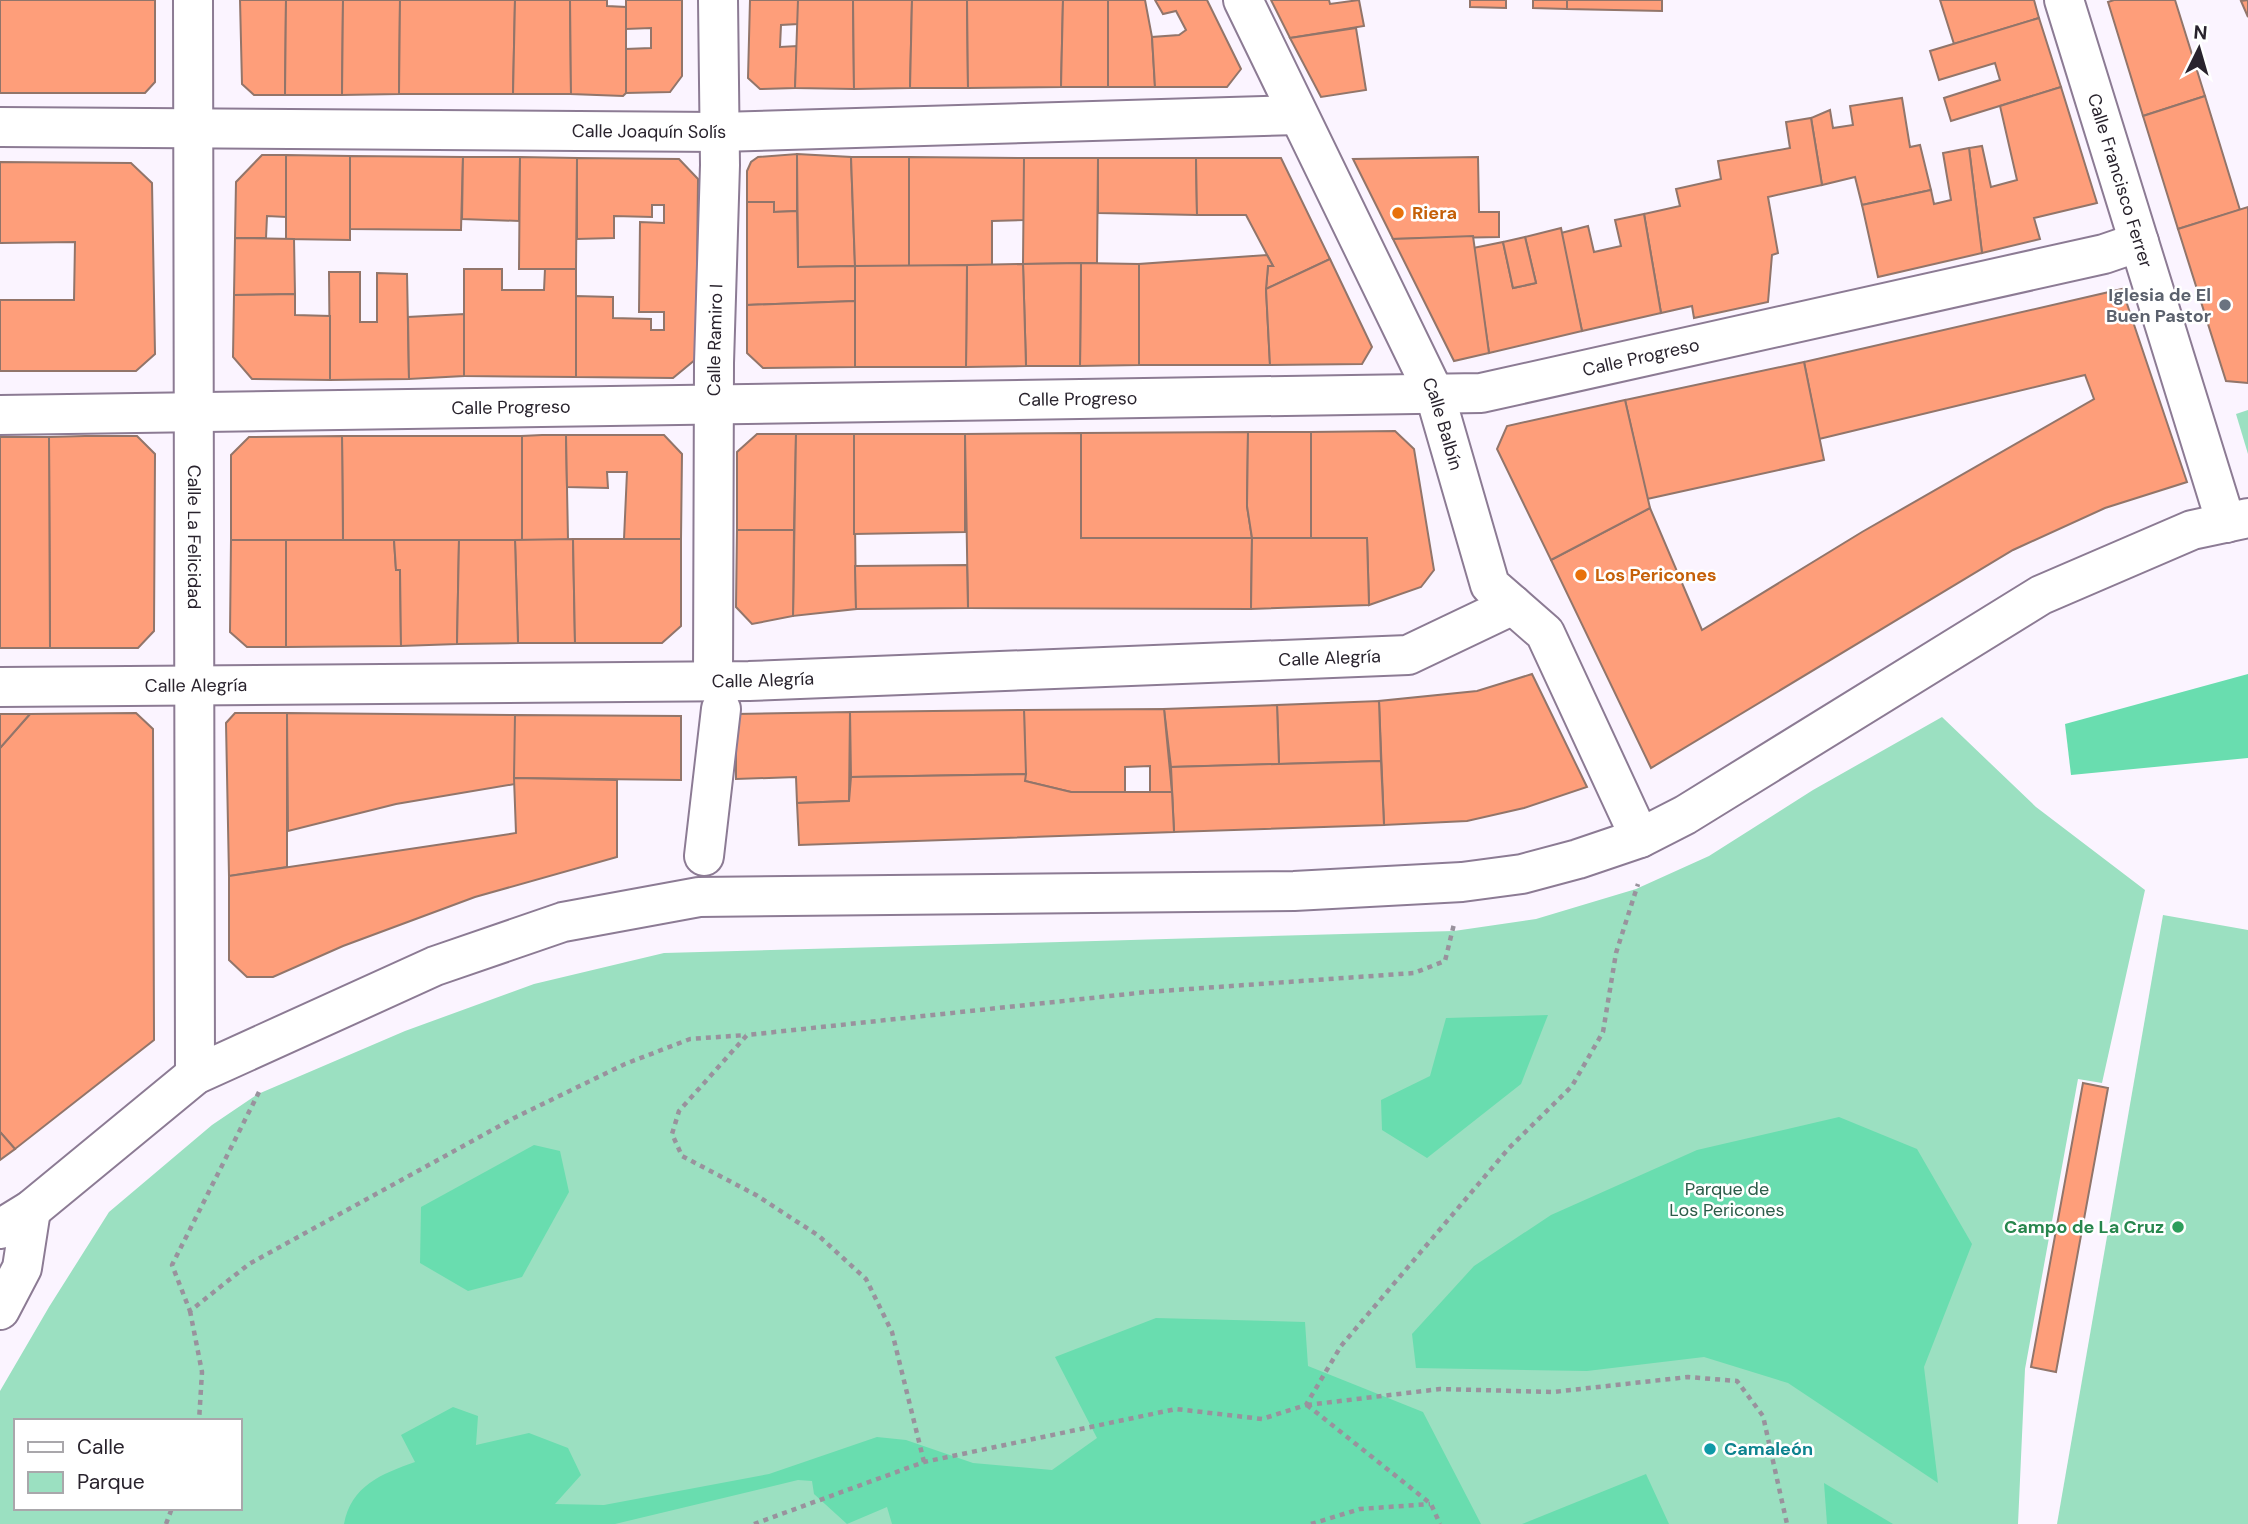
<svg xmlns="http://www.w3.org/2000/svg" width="2248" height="1524" viewBox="0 0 2248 1524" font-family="'DM Sans',sans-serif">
<rect width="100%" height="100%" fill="#fbf4ff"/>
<g fill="#9be0c1" fill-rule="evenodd">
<polygon points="2248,410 2248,454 2236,414"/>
<path d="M1942 717 2036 807 2145 890 2102 1083 2078 1079 2025 1369 2018 1524H0V1391L49 1307 109 1212 212 1125 258 1094 405 1031 534 984 664 953 1454 931 1536 919 1636 889 1709 856 1813 790ZM16 1421H240V1508H16Z"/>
<polygon points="2163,915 2248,930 2248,1524 2057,1524"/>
</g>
<g fill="#69ddaf">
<polygon points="2248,674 2248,758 2071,775 2065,724"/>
<polygon points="1548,1015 1521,1084 1427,1158 1382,1130 1381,1100 1430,1076 1446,1018"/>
<polygon points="1839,1117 1917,1149 1972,1244 1924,1367 1938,1483 1788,1383 1704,1357 1587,1371 1416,1368 1412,1334 1474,1266 1551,1215 1697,1150"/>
<polygon points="534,1145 560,1151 569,1192 522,1277 468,1291 420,1263 421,1207"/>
<path d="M1156 1318 1305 1322 1308 1366 1423 1412 1481 1524H892L887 1507 847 1524 814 1494 812 1481 798 1480 615 1524H344C351 1486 381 1474 415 1462L401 1435 453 1407 478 1416 476 1445 529 1433 568 1448 581 1475 555 1504 604 1505 769 1474 877 1437 906 1440 973 1463 1052 1470 1097 1438 1055 1357Z"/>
<polygon points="1646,1474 1669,1524 1522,1524 1537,1518"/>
<polygon points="1824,1483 1893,1524 1827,1524"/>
</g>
<g fill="#fe9e7a" stroke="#92756a" stroke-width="2">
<polygon points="0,0 155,0 155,82 145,93 0,93"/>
<polygon points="240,0 286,0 285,95 254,95 242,84"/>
<polygon points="286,0 343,0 342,95 285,95"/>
<polygon points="343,0 400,0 399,94 342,95"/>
<polygon points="400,0 515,0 513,94 399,94"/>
<polygon points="515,0 570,0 571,94 513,94"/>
<polygon points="570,0 607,0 607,6 626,7 626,93 623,96 571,94"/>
<polygon points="626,0 682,0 682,76 670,92 626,93 626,49 651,48 651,28 626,29"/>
<polygon points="750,0 798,0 798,24 781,25 780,47 797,46 795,88 760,89 748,78"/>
<polygon points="798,0 853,0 854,89 795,88"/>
<polygon points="853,0 912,0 910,88 854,89"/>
<polygon points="912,0 967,0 968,88 910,88"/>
<polygon points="967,0 1063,0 1061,87 968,88"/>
<polygon points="1063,0 1108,0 1108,87 1061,87"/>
<polygon points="1108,0 1145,0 1152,37 1155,87 1108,87"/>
<polygon points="1155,0 1207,0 1241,69 1227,87 1155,87 1152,37 1179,35 1186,30 1176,11 1163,14"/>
<polygon points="1271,0 1329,0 1330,4 1359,0 1364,26 1290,38"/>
<polygon points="1470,0 1506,0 1506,8 1470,7"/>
<polygon points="1533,0 1567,0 1567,9 1533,8"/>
<polygon points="1567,0 1662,0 1662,11 1567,9"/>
<polygon points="1940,0 2034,0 2039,18 1954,44"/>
<polygon points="2114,0 2175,0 2205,96 2143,116 2108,2"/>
<polygon points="2248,0 2248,17 2241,1"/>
<polygon points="2039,18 2061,87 1951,121 1944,98 2000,80 1995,63 1939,80 1930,51"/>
<polygon points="1356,28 1366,90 1321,97 1290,38"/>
<polygon points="2061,87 2097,203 2034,218 2040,239 1982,253 1969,148 1982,146 1991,187 2017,180 2000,106"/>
<polygon points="2205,96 2240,210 2178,229 2143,116"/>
<polygon points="1902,98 1910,147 1920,145 1931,190 1862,205 1855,177 1822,185 1811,118 1830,110 1833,128 1853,125 1850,106"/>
<polygon points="1811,118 1822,185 1768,197 1778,253 1772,255 1768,302 1694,318 1692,306 1661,313 1644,214 1680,206 1676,189 1721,179 1718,161 1790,148 1786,122"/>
<polygon points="1969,148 1982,253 1878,277 1862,205 1931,190 1934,204 1951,200 1943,153"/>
<polygon points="797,154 851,157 855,266 798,267"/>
<polygon points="797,154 797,211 774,212 774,202 747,202 747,171 751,162 758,157"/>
<polygon points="262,155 286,155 286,217 267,216 266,238 235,238 236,182"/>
<polygon points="286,155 350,156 350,240 286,239"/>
<polygon points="350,156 463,157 461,230 350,229"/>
<polygon points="463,157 520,157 519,221 462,219"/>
<polygon points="520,157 577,158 576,269 519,269"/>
<polygon points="851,157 909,157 909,267 855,266"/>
<polygon points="909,157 1024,158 1024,220 992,221 992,265 909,267"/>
<polygon points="1478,157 1479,212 1499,212 1499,237 1393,239 1353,159"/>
<polygon points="577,158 679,159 698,179 696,359 673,378 576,377 576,296 613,297 613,318 651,319 651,330 664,330 664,312 639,312 640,222 664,223 664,205 652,205 652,217 614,216 614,238 577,239"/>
<polygon points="1024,158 1098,158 1097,263 1023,264"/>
<polygon points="1098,158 1196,158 1197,215 1098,213"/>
<polygon points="1196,158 1281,158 1330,259 1266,289 1268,266 1273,266 1246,215 1197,215"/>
<polygon points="0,162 131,163 152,183 155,354 136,371 0,371 0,300 74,300 75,242 0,243"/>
<polygon points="747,202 774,202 774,212 797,211 798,267 855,266 855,301 747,305"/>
<polygon points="2248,207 2248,383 2226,381 2178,229"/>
<polygon points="1644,214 1661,313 1582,331 1561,233 1588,226 1594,252 1621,246 1615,220"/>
<polygon points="1561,228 1582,331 1489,353 1473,248 1503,242 1513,288 1536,283 1525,237"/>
<polygon points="1473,236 1489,353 1454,361 1393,239"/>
<polygon points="1525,237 1536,283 1513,288 1503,242"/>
<polygon points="235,238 294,239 295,294 234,295"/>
<polygon points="1267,255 1273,266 1268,266 1266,289 1270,365 1139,365 1139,264"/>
<polygon points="1330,259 1372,347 1362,364 1270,365 1266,289"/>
<polygon points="1081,263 1139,264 1139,365 1080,366"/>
<polygon points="1081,263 1080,366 1026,366 1023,264"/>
<polygon points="1023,264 1026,366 966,367 967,265"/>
<polygon points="967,265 966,367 855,367 855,266"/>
<polygon points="464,269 502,269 502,290 544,290 545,269 576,269 576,377 464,376"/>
<polygon points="329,272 360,272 360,322 377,322 377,273 407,274 409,379 330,380"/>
<polygon points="2122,289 2187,482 2105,508 2013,550 1651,768 1551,560 1650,508 1702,630 1862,532 2094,399 2085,375 1819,439 1804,362"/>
<polygon points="295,294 295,315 330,316 330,380 252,379 233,357 234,295"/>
<polygon points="855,301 855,367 763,368 747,353 747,305"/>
<polygon points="464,314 464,376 409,379 408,317"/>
<polygon points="1804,362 1824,460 1647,499 1625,400"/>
<polygon points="1625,400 1650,508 1551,560 1497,449 1507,426"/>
<polygon points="1395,431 1414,449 1434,570 1421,587 1369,605 1367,538 1311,538 1311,432"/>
<polygon points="1248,432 1247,506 1252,538 1081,538 1081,433"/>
<polygon points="1248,432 1311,432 1311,538 1252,538 1247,506"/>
<polygon points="1081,433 1081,538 1252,538 1251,609 968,608 965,434"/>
<polygon points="757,434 796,434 794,530 737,530 737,452"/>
<polygon points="796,434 854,434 856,609 793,616"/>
<polygon points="854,434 965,434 965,532 854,534"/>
<polygon points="542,435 566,435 568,540 522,540 522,436"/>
<polygon points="566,435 664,435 682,454 681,539 624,539 627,472 607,472 608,488 567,487"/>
<polygon points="85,436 137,436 155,454 154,631 138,648 50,648 49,437"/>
<polygon points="342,436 522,436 522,540 343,541"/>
<polygon points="342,436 343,541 231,540 231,455 249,437"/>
<polygon points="0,437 49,437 50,648 0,648"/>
<polygon points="737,530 794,530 793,616 752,624 736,607"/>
<polygon points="1252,538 1367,538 1369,605 1251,609"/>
<polygon points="573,539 575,643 518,643 515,540"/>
<polygon points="573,539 681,539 681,626 662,643 575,643"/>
<polygon points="231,540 286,540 286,647 247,647 230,632"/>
<polygon points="286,540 394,540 396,570 400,570 401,646 286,647"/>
<polygon points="394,540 459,540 457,644 401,646 400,570 396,570"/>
<polygon points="459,540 515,540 518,643 457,644"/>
<polygon points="967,565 968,608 856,609 855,566"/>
<polygon points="1532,674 1587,787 1524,808 1467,821 1384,825 1379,701 1477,691"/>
<polygon points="1379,701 1381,761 1279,764 1277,705"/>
<polygon points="1277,705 1279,764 1171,767 1164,709"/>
<polygon points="1164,709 1172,792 1150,792 1150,766 1125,767 1125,792 1071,792 1025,781 1024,710"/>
<polygon points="1024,710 1026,774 851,777 850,712"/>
<polygon points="850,712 849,801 797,803 796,777 736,779 736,714"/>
<polygon points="136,713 153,729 154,1040 15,1149 0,1132 0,748 30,714"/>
<polygon points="235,713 287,713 287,867 229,876 226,723"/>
<polygon points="287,713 515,715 515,784 396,804 288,831"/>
<polygon points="0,714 30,714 0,748"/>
<polygon points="515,715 681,716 681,780 514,778"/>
<polygon points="1381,761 1384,825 1174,832 1171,767"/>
<polygon points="1026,774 1025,781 1071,792 1172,792 1174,832 799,845 797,803 849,801 851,777"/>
<polygon points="514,778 617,780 617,857 475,897 343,946 273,977 247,977 229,960 229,876 516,833"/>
<polygon points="2083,1083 2108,1088 2056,1372 2031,1367"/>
<polygon points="0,1132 15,1149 0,1160"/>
</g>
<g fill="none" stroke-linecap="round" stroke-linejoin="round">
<g stroke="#8c7b94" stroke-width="42">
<g id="minor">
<path id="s1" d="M193 0 195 1075"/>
<path id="s2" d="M1243 0 1435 395 1490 585 1545 633 1640 838"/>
<path id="s3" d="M2064 0 2226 523"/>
<path id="s4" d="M0 127 719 132 1298 115"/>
<path id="s5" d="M0 415 1481 393 2104 254 2139 242"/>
<path id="s6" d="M713 680 714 363 720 165 718 0"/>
<path id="s7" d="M0 687 749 681 1408 655 1513 605"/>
<polyline points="704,856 721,709"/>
<polyline points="0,1229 31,1210 195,1075 435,966 563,922 699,897 1294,891 1462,882 1522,874 1578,859 1640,838 1685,815 2041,595 2192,530 2248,518"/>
<polyline points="0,1310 22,1268 31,1210"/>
</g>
</g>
<g stroke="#99929d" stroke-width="4.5" stroke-dasharray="5 5" stroke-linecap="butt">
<polyline points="259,1092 172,1265 190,1311 249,1264 514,1118 625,1064 690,1039 746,1035"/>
<polyline points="190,1311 202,1372 199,1421"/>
<polyline points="1307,1405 1440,1389 1553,1392 1688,1377 1737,1381 1763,1416 1787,1524"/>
<polyline points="1307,1405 1431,1504 1440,1524"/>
<polyline points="924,1462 892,1332 866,1279 819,1236 756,1195 682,1156 672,1134 679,1111 747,1035 1147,992 1414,973 1445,961 1454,924"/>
<polyline points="166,1524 172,1508"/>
<polyline points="754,1524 924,1462 1176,1409 1262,1419 1306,1405 1341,1346 1509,1148 1572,1086 1603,1032 1616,953 1638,884"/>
<polyline points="1311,1524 1360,1509 1430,1504"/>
</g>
<use href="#minor" stroke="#fff" stroke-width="38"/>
</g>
<g fill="#e8710a" stroke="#fff" stroke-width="2.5">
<circle cx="1398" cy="213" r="7"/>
<circle cx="1581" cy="575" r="7"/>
</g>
<circle fill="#6b7280" stroke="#fff" stroke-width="2.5" cx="2225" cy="305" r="7"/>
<circle fill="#2e9e5b" stroke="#fff" stroke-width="2.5" cx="2178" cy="1227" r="7"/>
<circle fill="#0f9aa8" stroke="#fff" stroke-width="2.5" cx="1710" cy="1449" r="7"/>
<g text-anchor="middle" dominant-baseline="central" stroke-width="5" stroke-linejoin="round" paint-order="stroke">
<g font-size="18" fill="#29232d" stroke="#fff">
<text stroke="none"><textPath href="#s4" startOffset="649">Calle Joaquín Solís</textPath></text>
<text stroke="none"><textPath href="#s3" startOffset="189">Calle Francisco Ferrer</textPath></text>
<text stroke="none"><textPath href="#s6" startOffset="340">Calle Ramiro I</textPath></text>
<text stroke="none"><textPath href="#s5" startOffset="1645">Calle Progreso</textPath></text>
<text stroke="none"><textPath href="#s5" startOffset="1078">Calle Progreso</textPath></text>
<text stroke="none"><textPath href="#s5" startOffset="511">Calle Progreso</textPath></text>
<text stroke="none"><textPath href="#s2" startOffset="469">Calle Balbín</textPath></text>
<text stroke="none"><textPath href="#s1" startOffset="537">Calle La Felicidad</textPath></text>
<text stroke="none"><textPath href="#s7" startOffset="1330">Calle Alegría</textPath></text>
<text stroke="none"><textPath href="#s7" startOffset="763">Calle Alegría</textPath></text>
<text stroke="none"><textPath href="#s7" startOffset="196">Calle Alegría</textPath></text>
</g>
<g font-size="18" font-weight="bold" fill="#c56008" stroke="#fff" text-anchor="start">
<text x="1412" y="213">Riera</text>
<text x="1595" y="575">Los Pericones</text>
</g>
<g font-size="18" font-weight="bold" fill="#5b616d" stroke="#fff" text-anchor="end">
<text x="2211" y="295">Iglesia de El<tspan x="2211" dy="21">Buen Pastor</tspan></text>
</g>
<g font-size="18" fill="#2c5c49" stroke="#fff">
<text x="1727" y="1189">Parque de<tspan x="1727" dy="21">Los Pericones</tspan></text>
</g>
<g font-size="18" font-weight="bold" fill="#27864d" stroke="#fff" text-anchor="end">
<text x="2164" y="1227">Campo de La Cruz</text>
</g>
<g font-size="18" font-weight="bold" fill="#0d838f" stroke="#fff" text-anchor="start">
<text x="1724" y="1449">Camaleón</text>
</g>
</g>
<rect x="14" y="1419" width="228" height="91" fill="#ffffff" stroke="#a9a7ab" stroke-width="2"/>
<rect x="28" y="1442" width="35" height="10" fill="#ffffff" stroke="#a9a7ab" stroke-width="2"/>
<text x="77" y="1454" font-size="21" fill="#29232d">Calle</text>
<rect x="28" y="1472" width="35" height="21" fill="#9be0c1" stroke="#a9a7ab" stroke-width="2"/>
<text x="77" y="1489" font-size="21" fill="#29232d">Parque</text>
<g transform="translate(2199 49) rotate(5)" stroke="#ffffff" stroke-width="5" paint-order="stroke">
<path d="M0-5L12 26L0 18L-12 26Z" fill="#29232d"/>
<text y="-10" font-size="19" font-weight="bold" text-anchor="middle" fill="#29232d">N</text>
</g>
</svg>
